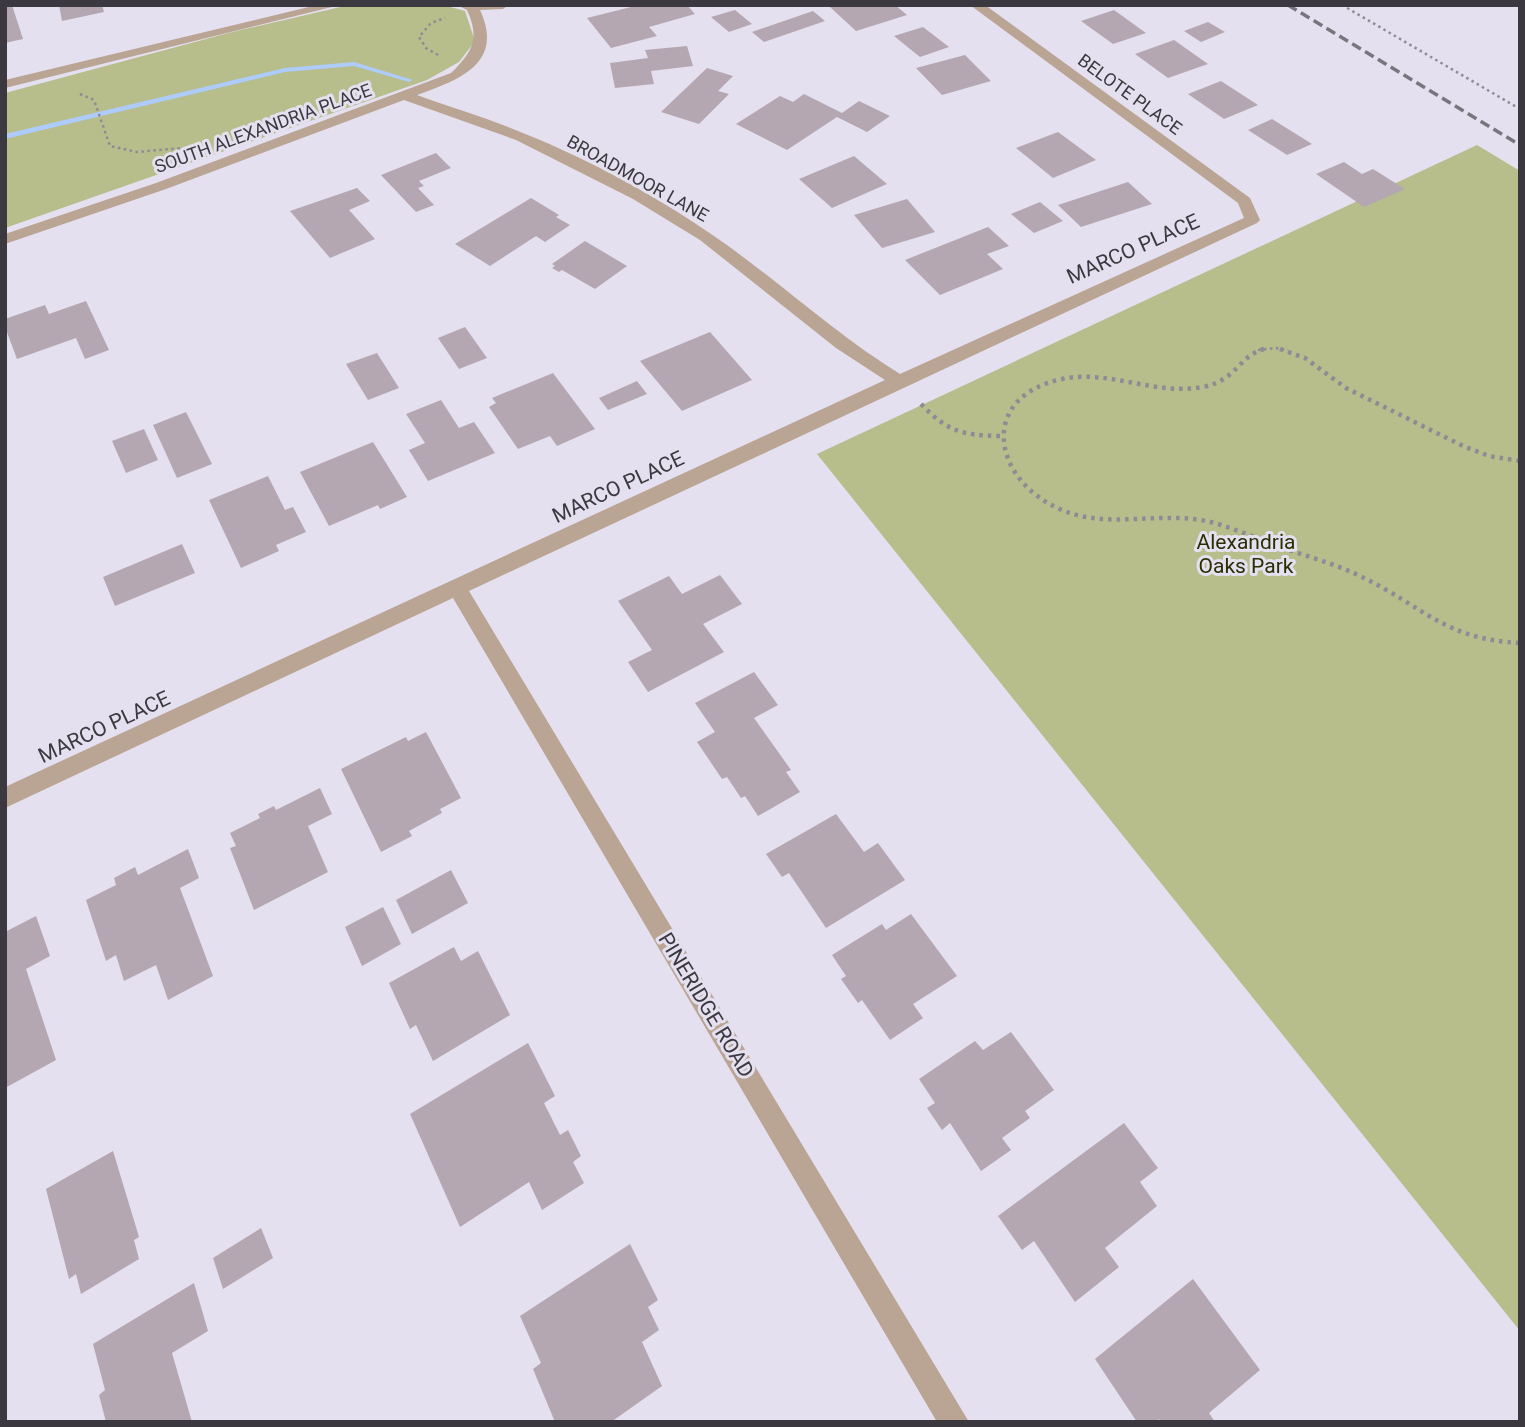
<svg xmlns="http://www.w3.org/2000/svg" width="1525" height="1427" viewBox="0 0 1525 1427" font-family="Roboto,sans-serif">
<rect width="100%" height="100%" fill="#e4e0ef"/>
<g fill="#b7bd8b">
<polygon points="349,5 443,5 465,11 475,41 459,62 427,80 5,228 5,93 232,32"/>
<polygon points="1477,145 1520,171 1520,1331 817,454"/>
</g>
<g fill="none" stroke-linecap="round" stroke-linejoin="round">
<polygon fill="#adcbfb" fill-rule="evenodd" points="354,62 413,80 409,82 354,66 285,72 5,139 5,134 285,68"/>
</g>
<g fill="#b4a7b1">
<polygon points="5,5 12,5 23,39 5,43"/>
<polygon points="59,5 102,5 104,12 62,21"/>
<polygon points="639,5 687,5 695,14 649,27 657,36 611,48 587,18"/>
<polygon points="834,5 895,5 907,15 856,31 830,7"/>
<polygon points="735,10 752,24 729,32 711,17"/>
<polygon points="1114,10 1146,33 1113,44 1081,21"/>
<polygon points="813,11 825,21 764,42 752,32"/>
<polygon points="1208,22 1225,32 1201,42 1184,31"/>
<polygon points="923,27 949,47 920,57 894,36"/>
<polygon points="1174,40 1208,64 1168,78 1135,54"/>
<polygon points="687,46 693,66 651,71 654,84 615,88 610,63 648,58 645,50"/>
<polygon points="965,55 991,81 942,95 916,68"/>
<polygon points="707,68 733,76 718,91 729,94 699,124 661,112"/>
<polygon points="1221,81 1258,105 1224,119 1188,94"/>
<polygon points="804,94 842,113 859,101 890,116 867,132 837,117 787,150 736,124 780,96 793,102"/>
<polygon points="1272,119 1312,144 1287,155 1248,130"/>
<polygon points="1058,132 1096,160 1053,178 1016,148"/>
<polygon points="436,153 451,168 419,181 424,186 418,188 434,205 416,212 381,175"/>
<polygon points="854,156 887,184 832,208 799,179"/>
<polygon points="1344,162 1362,174 1373,169 1405,189 1364,207 1316,174"/>
<polygon points="1128,182 1152,204 1081,227 1058,205"/>
<polygon points="357,188 370,201 349,210 375,239 330,258 290,211"/>
<polygon points="531,198 559,215 556,217 570,225 545,242 536,236 490,266 455,244"/>
<polygon points="907,199 935,232 882,248 854,215"/>
<polygon points="1040,202 1063,221 1034,233 1011,214"/>
<polygon points="988,227 1009,246 987,254 1003,269 940,295 905,260"/>
<polygon points="585,241 627,266 595,289 562,270 559,272 552,268 555,266 552,264"/>
<polygon points="86,301 109,350 85,359 76,338 17,359 5,327 5,319 45,305 49,314"/>
<polygon points="465,327 487,358 459,369 438,338"/>
<polygon points="710,332 752,380 682,411 640,361"/>
<polygon points="377,353 399,388 368,400 346,364"/>
<polygon points="553,373 595,429 557,446 550,436 518,449 489,407 496,403 492,398"/>
<polygon points="637,381 647,394 608,410 599,398"/>
<polygon points="441,400 459,428 474,422 495,453 428,481 409,450 425,443 406,414"/>
<polygon points="186,412 212,464 177,478 153,425"/>
<polygon points="144,429 158,460 126,473 112,441"/>
<polygon points="373,442 407,497 380,509 378,505 329,526 300,472"/>
<polygon points="268,476 285,510 293,507 306,532 276,545 279,551 241,568 209,500"/>
<polygon points="182,544 195,573 115,606 103,577"/>
<polygon points="720,575 742,604 703,624 724,652 648,692 628,662 652,650 618,601 669,576 682,594"/>
<polygon points="754,672 778,705 754,718 791,770 786,772 800,792 758,816 745,796 741,798 727,777 722,779 697,742 715,732 695,703"/>
<polygon points="426,732 461,798 440,809 442,813 409,831 412,836 381,852 341,769 406,737 408,741"/>
<polygon points="320,788 332,814 308,826 328,872 254,910 230,848 236,846 230,833 260,818 258,814 274,806 276,810"/>
<polygon points="836,814 864,852 878,843 905,880 826,928 789,873 782,877 766,854"/>
<polygon points="188,849 199,878 180,888 213,976 168,1000 156,965 124,981 116,955 106,961 86,900 116,885 114,878 135,867 138,875"/>
<polygon points="451,870 468,903 412,934 396,900"/>
<polygon points="383,907 401,944 362,966 345,927"/>
<polygon points="911,914 957,976 913,1004 923,1018 890,1040 862,1000 858,1003 841,979 846,976 832,955 882,924 886,930"/>
<polygon points="36,916 50,956 26,969 56,1060 5,1088 5,932"/>
<polygon points="454,947 461,961 478,951 510,1015 433,1061 416,1025 410,1029 389,983"/>
<polygon points="1011,1032 1054,1090 1025,1111 1030,1118 1002,1138 1011,1150 981,1171 950,1123 942,1130 927,1108 935,1103 919,1079 975,1041 983,1050"/>
<polygon points="528,1043 555,1096 544,1103 560,1135 568,1130 581,1156 573,1162 584,1183 542,1210 529,1182 460,1227 410,1114"/>
<polygon points="1124,1123 1158,1168 1140,1182 1157,1206 1105,1248 1119,1267 1075,1302 1034,1241 1022,1250 998,1216"/>
<polygon points="113,1151 139,1237 134,1240 139,1259 81,1294 76,1274 69,1279 46,1189"/>
<polygon points="261,1228 273,1258 223,1289 213,1258"/>
<polygon points="630,1244 658,1300 648,1307 659,1330 642,1342 662,1386 611,1422 555,1422 533,1369 541,1363 520,1316"/>
<polygon points="1193,1279 1260,1370 1209,1413 1215,1422 1161,1422 1159,1419 1156,1422 1137,1422 1095,1359"/>
<polygon points="194,1283 208,1331 172,1353 192,1422 106,1422 99,1395 105,1390 93,1344"/>
</g>
<g fill="none" stroke-linecap="round" stroke-linejoin="round">
<g stroke="#8e8b95" stroke-width="2.5" stroke-dasharray="2.5 3.5" stroke-linecap="butt">
<polyline points="1342,5 1520,109"/>
<polyline points="438,55 426,48 419,37 431,23 445,18"/>
<polyline points="80,94 94,100 110,146 137,152 182,148"/>
<polyline points="1258,350 1276,348 1288,350"/>
</g>
<g stroke="#8e8b95" stroke-width="4.5" stroke-dasharray="3.5 5" stroke-linecap="butt">
<path d="M1264 349C1240 355 1237 380 1203 387 1155 396 1109 369 1062 379 977 397 992 481 1062 510 1111 531 1167 508 1218 524 1240 531 1261 540 1283 548 1309 557 1336 564 1362 577 1424 607 1444 639 1520 643"/>
<polyline points="1280,349 1305,358 1346,388 1463,446 1489,456 1520,461"/>
<path d="M921 404C948 432 962 435 1000 436"/>
</g>
<g fill="#baa494" fill-rule="evenodd">
<polygon points="317,5 340,5 5,88 5,80"/>
<path d="M457 5H509L503 9 480 10C505 64 458 80 417 95 449 107 481 116 513 129 582 156 650 192 711 234 776 278 833 333 900 374L1244 218 1238 203 970 5H985L1250 198 1260 220 1257 223 469 591 969 1422H937L453 598 5 808V787L885 380 836 348 700 240 633 199 516 140 404 100 166 189 5 244V234L156 183 451 73C473 52 480 38 467 10Z"/>
</g>
<polyline stroke="#78757e" stroke-width="3.5" stroke-dasharray="10 5" stroke-linecap="butt" points="1288,5 1520,145"/>
</g>
<g text-anchor="middle" dominant-baseline="central" stroke-width="6" stroke-linejoin="round" paint-order="stroke">
<g font-size="18" fill="#3b393f" stroke="#e4e0ef">
<text transform="translate(1130 94) rotate(36)">BELOTE PLACE</text>
<text transform="translate(263 128) rotate(-20)">SOUTH ALEXANDRIA PLACE</text>
<text transform="translate(638 178) rotate(29)">BROADMOOR LANE</text>
</g>
<g font-size="21" fill="#3b393f" stroke="#e4e0ef">
<text transform="translate(1133 249) rotate(-24)">MARCO PLACE</text>
<text transform="translate(618 487) rotate(-25)">MARCO PLACE</text>
<text transform="translate(104 727) rotate(-25)">MARCO PLACE</text>
<text transform="translate(706 1005) rotate(59)">PINERIDGE ROAD</text>
</g>
<g font-size="21" fill="#2b2e02" stroke="#e4e0ef">
<text x="1246" y="542">Alexandria<tspan x="1246" dy="24">Oaks Park</tspan></text>
</g>
</g>
<rect width="1525" height="1427" fill="none" stroke="#3b393f" stroke-width="14"/>
</svg>
